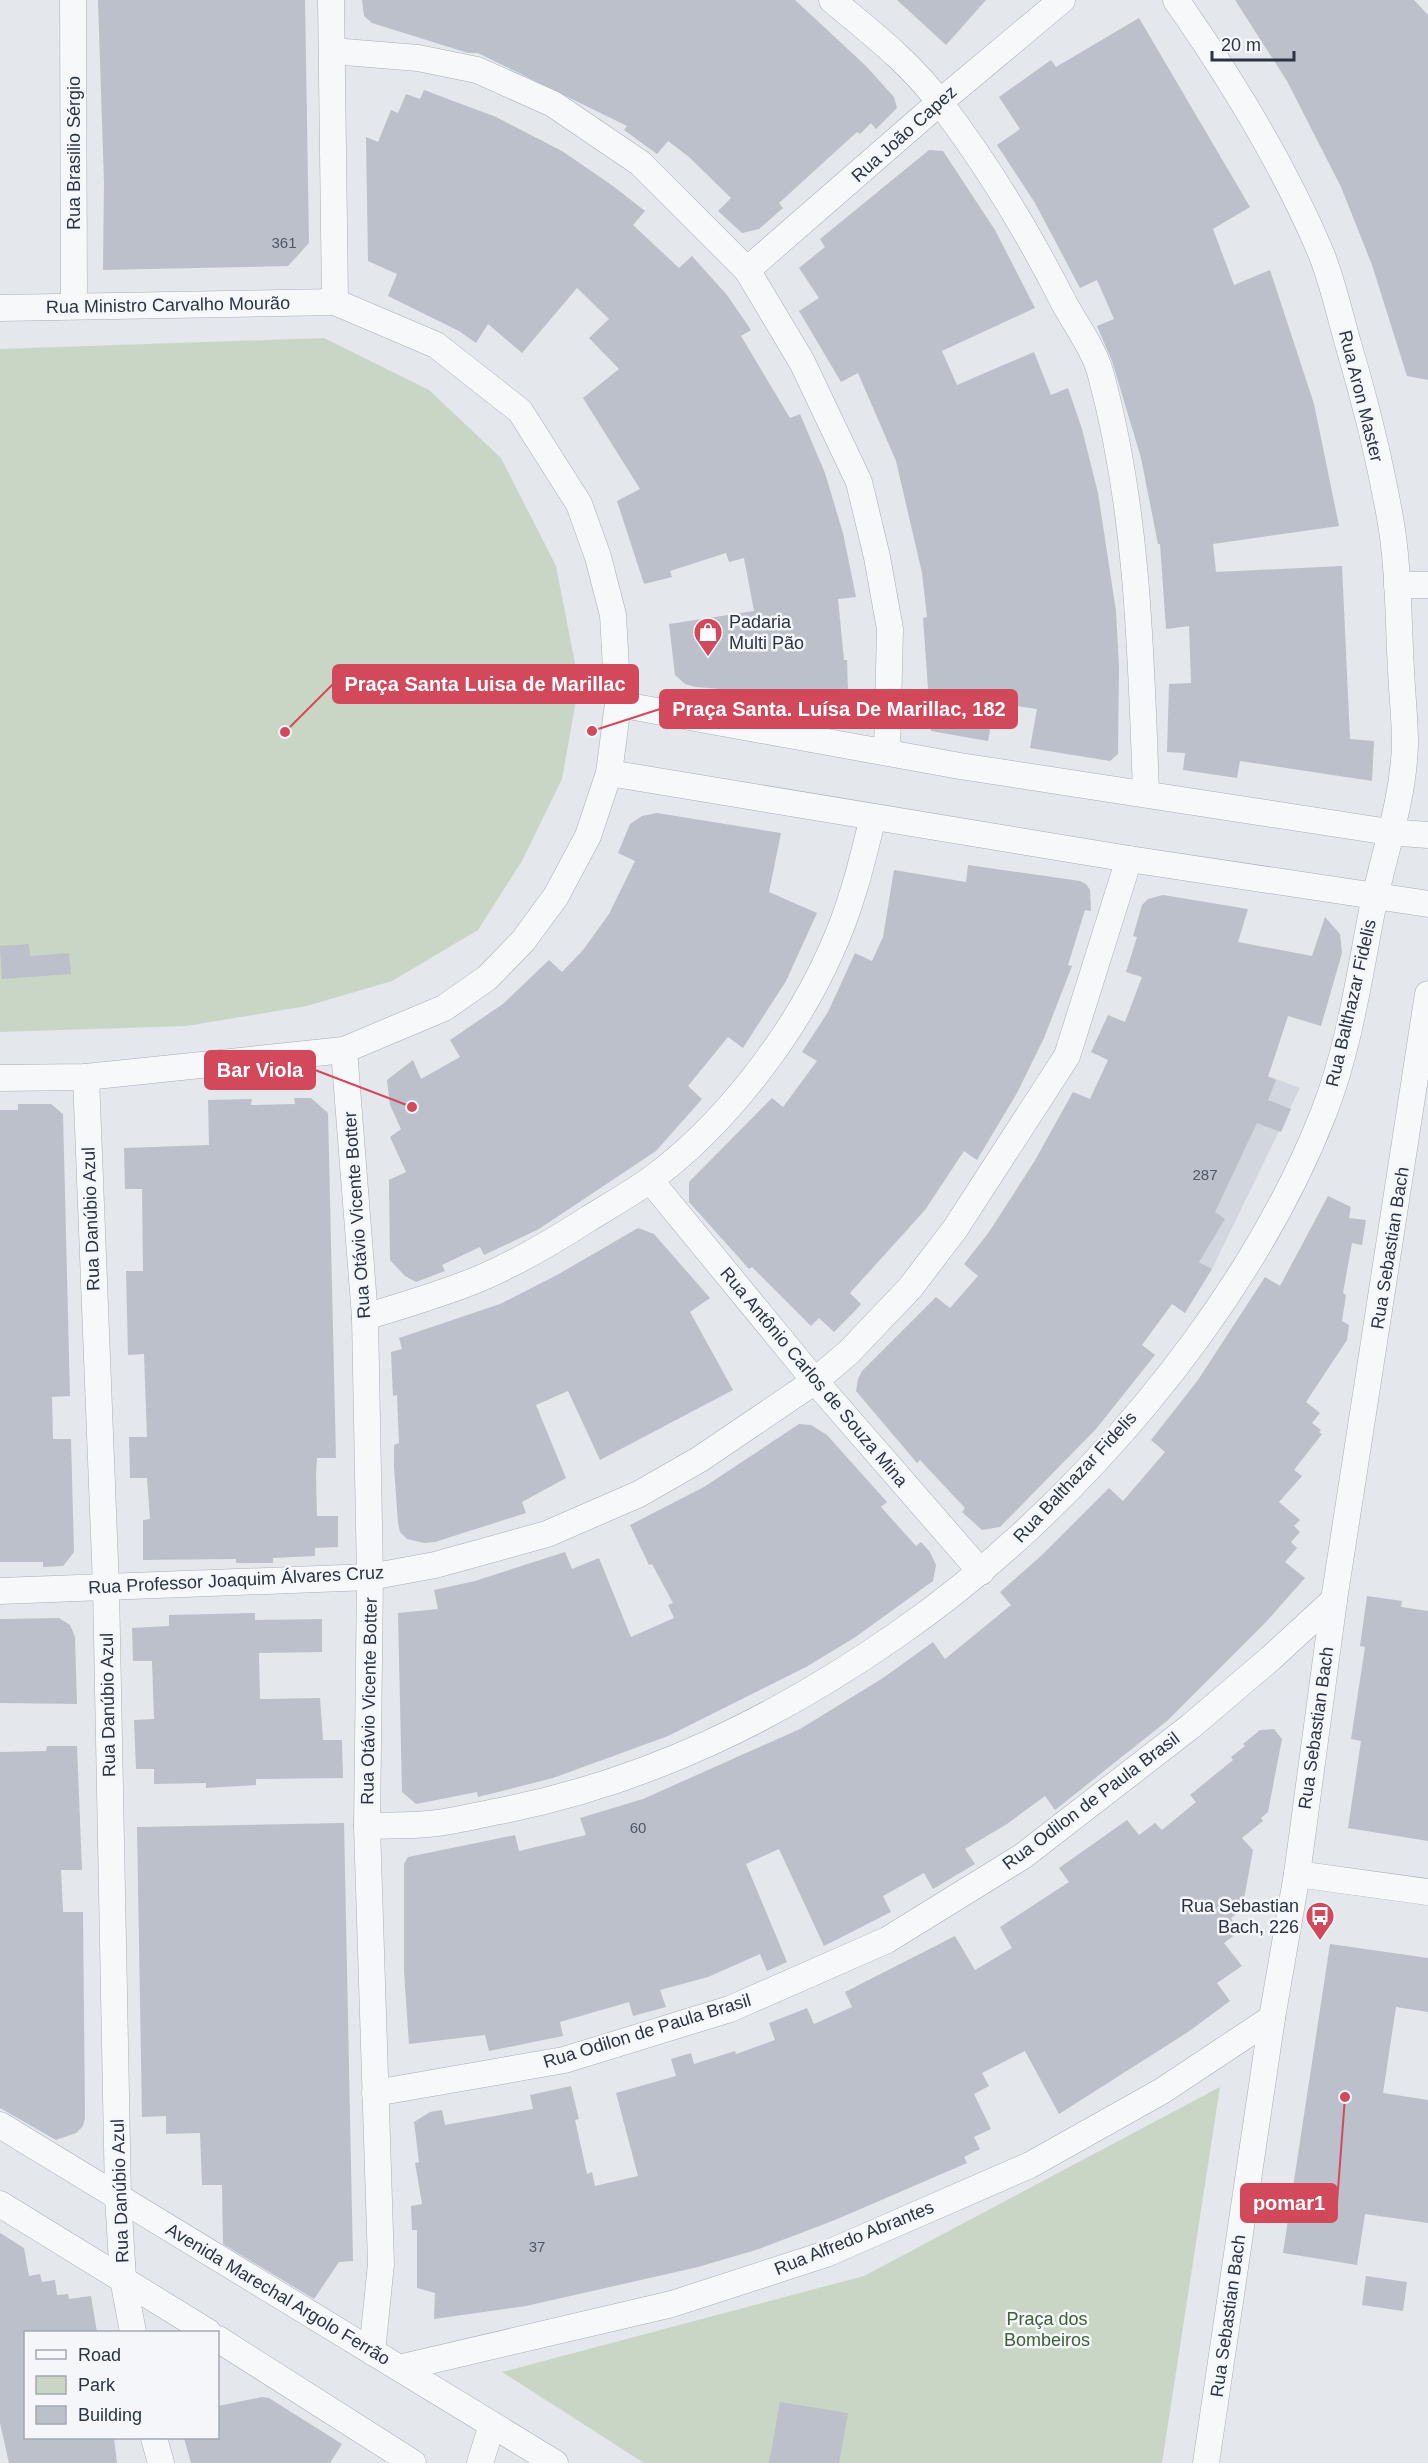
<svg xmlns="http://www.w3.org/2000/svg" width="1428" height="2463" viewBox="0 0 1428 2463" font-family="Arial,sans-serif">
<rect width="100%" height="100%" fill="#e4e7ec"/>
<polygon fill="#d2d6de" points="1203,1051 1300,1088 1212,1269 1123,1218"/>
<g fill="#c9d6c5">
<polygon points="324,338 429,390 501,458 556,566 579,684 562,779 522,861 478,930 392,981 307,1006 186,1026 0,1032 0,349"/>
<polygon points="1220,2087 1162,2463 644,2463 502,2372 864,2276"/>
</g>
<g fill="#bbc0ca">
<polygon points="98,0 305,0 309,243 288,266 103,270 104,183"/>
<polygon points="362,0 795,0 866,66 894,97 897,108 876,129 871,123 860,134 857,132 779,203 783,208 759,229 742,233 718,211 731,198 689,157 668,141 657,154 624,130 627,126 478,53 468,53 372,23 364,16"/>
<polygon points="897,0 986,0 946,45"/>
<polygon points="1235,0 1414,0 1428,15 1428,380 1407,376 1372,265 1341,187 1287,81"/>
<polygon points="1139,18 1250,207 1213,229 1234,285 1270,270 1314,404 1339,526 1213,544 1216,572 1342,566 1350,739 1374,741 1372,781 1240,761 1237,778 1183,770 1185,753 1167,752 1169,684 1191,683 1189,626 1166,629 1160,544 1158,544 1141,458 1112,361 1097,326 1114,319 1097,280 1080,288 1035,203 997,145 1020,129 999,97 1051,60 1056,67"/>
<polygon points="424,90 496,117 562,151 613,186 645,211 633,225 679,268 692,256 727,295 751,330 741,336 790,418 800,414 825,473 843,533 856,597 838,599 844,660 847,660 848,692 841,699 797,695 795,714 754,709 756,692 696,687 685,684 675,675 669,624 754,611 744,558 729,562 726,553 670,571 672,577 644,584 617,501 640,489 583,398 619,369 589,338 609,319 577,288 522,353 488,324 476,343 459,331 388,296 397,274 368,261 366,137 378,142 391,110 398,113 406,94 420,99"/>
<polygon points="929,150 943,151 995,230 1035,308 942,351 957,385 1034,352 1051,395 1068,388 1082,429 1098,493 1116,611 1119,667 1118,754 1110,761 1030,748 1037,709 995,703 988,741 931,731 923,618 927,617 922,573 896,461 858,373 841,382 799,311 819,298 799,268 825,247 820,239"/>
<polygon points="657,813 781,833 769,892 817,913 786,981 743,1048 728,1037 688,1086 702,1099 656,1151 539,1229 484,1255 480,1247 442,1265 445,1271 416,1282 405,1276 390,1260 389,1180 406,1172 390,1137 401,1129 390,1105 387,1080 413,1060 421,1079 460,1057 450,1040 503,1004 549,960 562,972 583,950 609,914 635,861 618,853 630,824 642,816"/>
<polygon points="968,865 1080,881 1086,884 1090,890 1091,911 1085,910 1068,965 1072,966 1044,1038 1017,1093 977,1160 964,1151 925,1210 850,1293 861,1304 854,1312 834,1332 819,1318 811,1326 752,1267 749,1269 689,1202 689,1182 772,1098 783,1107 817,1061 802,1052 828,1012 855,953 872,961 883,937 894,870 966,882"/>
<polygon points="1163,895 1248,909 1238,942 1312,956 1325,917 1340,934 1342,953 1321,1026 1288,1016 1268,1077 1276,1080 1268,1100 1291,1109 1281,1132 1257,1123 1215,1212 1225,1219 1199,1262 1212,1269 1185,1313 1172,1304 1142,1345 1155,1355 1096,1429 1000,1527 982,1530 962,1512 965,1508 920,1460 917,1463 856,1391 858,1379 862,1371 936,1297 950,1308 978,1276 964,1264 989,1232 1034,1162 1073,1092 1090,1099 1108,1060 1091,1052 1108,1015 1125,1022 1142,977 1126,972 1137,937 1133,936 1142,905 1148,899"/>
<polygon points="29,944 30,956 69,953 71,974 2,979 0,946"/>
<polygon points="294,1098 311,1098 328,1113 336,1458 317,1458 316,1475 317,1516 338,1516 338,1547 315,1548 315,1556 273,1558 273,1563 236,1563 236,1559 143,1560 143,1520 150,1519 147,1478 130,1478 129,1437 147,1437 144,1354 128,1355 126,1271 143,1271 142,1189 125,1189 124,1148 209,1145 208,1100 252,1099 251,1105 295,1104"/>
<polygon points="18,1104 51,1104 63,1114 70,1396 52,1397 53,1439 71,1439 74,1552 63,1566 43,1567 43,1562 0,1562 0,1110 18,1110"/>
<polygon points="1328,1196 1351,1207 1349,1218 1366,1220 1362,1245 1352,1243 1343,1293 1346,1295 1342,1321 1349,1325 1347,1340 1306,1402 1320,1413 1312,1423 1321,1430 1319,1432 1322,1434 1294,1470 1302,1476 1279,1502 1300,1520 1294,1526 1300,1532 1291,1542 1297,1548 1285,1562 1305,1578 1266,1622 1167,1721 1055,1810 1045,1796 1007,1824 965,1849 975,1864 933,1889 924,1873 883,1896 891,1912 824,1946 779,1849 746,1864 787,1962 767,1971 760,1954 708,1977 660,1990 666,2007 633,2016 629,2002 560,2022 563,2036 489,2051 485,2035 409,2044 404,1972 404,1864 408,1857 515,1835 519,1851 586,1835 580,1818 643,1799 800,1729 883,1678 933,1642 945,1659 1011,1605 1000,1592 1042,1555 1109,1488 1123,1501 1165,1452 1151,1440 1198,1380 1265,1277 1280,1286"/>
<polygon points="638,1228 654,1234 710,1298 690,1312 733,1390 600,1460 568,1391 536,1405 566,1478 522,1502 526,1513 435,1542 424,1543 407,1539 400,1532 398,1523 394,1467 394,1445 399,1443 397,1395 393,1396 391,1352 402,1349 399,1338 500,1304 557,1275"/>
<polygon points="799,1424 811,1425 827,1435 887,1502 881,1507 916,1546 921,1542 930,1552 936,1565 933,1581 854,1638 806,1667 668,1736 553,1778 478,1797 477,1792 416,1804 402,1792 398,1613 438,1609 434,1590 475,1581 565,1552 572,1569 599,1558 631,1637 674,1618 668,1605 673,1603 652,1564 649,1565 630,1525 704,1487"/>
<polygon points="1367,1596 1402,1601 1401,1607 1428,1611 1428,1841 1348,1828 1361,1741 1351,1739 1365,1647 1360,1646"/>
<polygon points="255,1613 255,1620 322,1619 322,1652 259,1653 260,1699 320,1698 323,1740 342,1740 343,1778 256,1779 256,1785 206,1788 206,1783 154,1784 154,1769 136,1769 134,1720 154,1719 152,1661 133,1661 132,1628 169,1626 169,1615"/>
<polygon points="59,1618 70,1625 75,1637 77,1704 0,1703 0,1619"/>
<polygon points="1274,1729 1282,1739 1268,1812 1261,1818 1263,1821 1242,1838 1253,1850 1242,1910 1231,1918 1240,1931 1224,1943 1242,1966 1217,1983 1230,2001 1188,2032 1059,2114 1025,2051 982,2073 989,2086 974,2094 991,2129 974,2137 980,2149 964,2157 967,2163 835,2220 759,2249 698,2267 526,2306 434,2319 435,2293 417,2288 417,2230 412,2230 411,2206 422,2204 415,2163 419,2162 414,2122 430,2112 442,2110 445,2125 533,2109 530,2095 571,2086 579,2119 575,2120 587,2174 592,2172 595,2186 638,2176 616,2093 676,2076 671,2059 691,2053 694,2064 735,2051 736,2054 775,2040 769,2023 807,2008 814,2024 852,2007 845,1992 955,1936 975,1970 1012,1948 1000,1927 1069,1882 1059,1868 1127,1820 1139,1835 1155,1823 1162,1830 1196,1802 1190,1795 1233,1760 1231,1757 1245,1746 1243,1744 1260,1730"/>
<polygon points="47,1746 77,1746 82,1870 61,1870 63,1912 83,1912 85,2118 83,2126 76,2133 56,2140 0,2108 0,1752 46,1751"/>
<polygon points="344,1823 353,2261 339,2262 314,2299 223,2244 222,2185 202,2185 200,2133 166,2134 166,2116 142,2117 137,1827"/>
<polygon points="1330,1944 1428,1958 1428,2012 1396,2007 1383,2093 1428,2100 1428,2223 1365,2214 1357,2265 1283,2253"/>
<polygon points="0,2233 24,2248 29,2276 40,2274 42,2282 55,2280 57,2295 68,2294 69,2299 91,2296 97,2332 26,2332 26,2438 114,2438 117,2463 9,2463 0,2423"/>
<polygon points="1366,2276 1407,2282 1403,2311 1362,2305"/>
<polygon points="262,2397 269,2398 342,2444 330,2463 191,2463 184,2438 218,2438 218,2406"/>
<polygon points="780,2402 848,2413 839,2463 769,2463"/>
</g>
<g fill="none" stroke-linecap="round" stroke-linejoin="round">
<g stroke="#a9aeb7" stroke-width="27">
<g id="minor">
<polyline points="73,0 74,306"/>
<polyline points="331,0 335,302"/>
<path d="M832 0C870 32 911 63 940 103 987 164 1029 234 1064 303 1076 325 1095 351 1101 375 1138 512 1141 653 1146 793"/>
<polyline points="332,51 418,58 477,70 553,104 640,163 747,270 802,362 859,482 877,557 890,629 887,752"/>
<polyline points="747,270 940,102 1062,0"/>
<polyline points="0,308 335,302 436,345 520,411 579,504 598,557 613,615 618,704 609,773 588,836 556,896 523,941 487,978 444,1008 344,1050 86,1077 0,1078"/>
<polyline points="1397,585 1428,585"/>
<polyline points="618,704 960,766 1389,832 1428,835"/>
<polyline points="609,773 1129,859 1428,904"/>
<polyline points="344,1050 365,1317 370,1577 367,1826 381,2264 372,2352"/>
<polyline points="86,1077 106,1587 118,2197 123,2279 133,2332"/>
<polyline points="650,1180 815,1381 981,1572"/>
<path d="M365 1317C404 1305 443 1294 481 1278 518 1262 554 1241 588 1219 609 1206 630 1194 650 1180 724 1126 794 1035 831 951 851 908 862 862 873 817"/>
<polyline points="0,1591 370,1577 435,1565 547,1534 639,1494 700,1459 815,1381 849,1352 910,1288 955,1229 1067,1056 1129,859"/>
<path d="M367 1826C388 1825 408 1826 428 1824 452 1822 477 1815 500 1811 647 1782 776 1719 898 1634 1072 1514 1247 1310 1324 1112 1349 1048 1359 978 1372 911 1383 856 1404 799 1405 743 1405 719 1402 694 1401 670 1398 618 1399 564 1389 512 1379 457 1365 401 1349 347 1340 316 1333 283 1321 253 1283 163 1232 80 1176 0"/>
<polyline points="1297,1874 1428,1892"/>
<polyline points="375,2093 564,2060 730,2009 887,1940 1023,1856 1191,1726 1271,1658 1334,1600"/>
<polyline points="0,2125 555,2463"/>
<polyline points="0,2204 208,2332"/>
<polyline points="218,2339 413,2463"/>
<polyline points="399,2368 672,2304 826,2254 1030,2165 1162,2091 1272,2018"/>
<polyline points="154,2438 161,2463"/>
<polyline points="480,2463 492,2425"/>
<polyline points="1206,2463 1272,2018 1297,1874 1334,1600 1428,994"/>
</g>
</g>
<use href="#minor" stroke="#f7f8fa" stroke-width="26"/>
</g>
<defs>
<g id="shop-pin" transform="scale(1.5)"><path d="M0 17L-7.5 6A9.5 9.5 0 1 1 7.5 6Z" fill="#d1495b" stroke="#f4f6f9"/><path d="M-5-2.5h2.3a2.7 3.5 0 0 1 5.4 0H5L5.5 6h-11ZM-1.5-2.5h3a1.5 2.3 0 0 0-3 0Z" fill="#fff"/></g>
<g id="bus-pin" transform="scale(1.5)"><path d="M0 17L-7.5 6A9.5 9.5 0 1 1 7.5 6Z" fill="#d1495b" stroke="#f4f6f9"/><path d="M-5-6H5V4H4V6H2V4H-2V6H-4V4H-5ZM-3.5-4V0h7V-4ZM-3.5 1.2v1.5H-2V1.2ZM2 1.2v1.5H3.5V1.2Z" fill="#fff"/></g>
</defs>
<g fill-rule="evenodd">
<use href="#shop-pin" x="708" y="632"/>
<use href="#bus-pin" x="1320" y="1916"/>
</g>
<g text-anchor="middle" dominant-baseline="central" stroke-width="5" stroke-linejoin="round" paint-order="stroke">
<g font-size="15" fill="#4f5766">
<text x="284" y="242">361</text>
<text x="1205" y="1174">287</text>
<text x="638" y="1827">60</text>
<text x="537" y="2246">37</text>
</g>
<g font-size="18" fill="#2b3445" stroke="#f4f6f9">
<text transform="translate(904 134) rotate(-42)">Rua João Capez</text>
<text transform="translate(74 153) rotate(-90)">Rua Brasilio Sérgio</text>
<text transform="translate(168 305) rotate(-1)">Rua Ministro Carvalho Mourão</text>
<text transform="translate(1361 396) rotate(76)">Rua Aron Master</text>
<text transform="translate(1351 1003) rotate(-77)">Rua Balthazar Fidelis</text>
<text transform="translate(357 1215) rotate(-94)">Rua Otávio Vicente Botter</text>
<text transform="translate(91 1219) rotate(-92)">Rua Danúbio Azul</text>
<text transform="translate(1390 1248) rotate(-81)">Rua Sebastian Bach</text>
<text transform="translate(814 1377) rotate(50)">Rua Antônio Carlos de Souza Mina</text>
<text transform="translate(1075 1477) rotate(-47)">Rua Balthazar Fidelis</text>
<text transform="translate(236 1580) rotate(-3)">Rua Professor Joaquim Álvares Cruz</text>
<text transform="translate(369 1701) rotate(-89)">Rua Otávio Vicente Botter</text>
<text transform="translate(108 1705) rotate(-91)">Rua Danúbio Azul</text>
<text transform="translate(1316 1728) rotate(-82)">Rua Sebastian Bach</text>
<text transform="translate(1091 1801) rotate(-37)">Rua Odilon de Paula Brasil</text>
<text transform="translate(647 2031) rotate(-17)">Rua Odilon de Paula Brasil</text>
<text transform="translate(120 2191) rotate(-92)">Rua Danúbio Azul</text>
<text transform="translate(854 2238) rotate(-22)">Rua Alfredo Abrantes</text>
<text transform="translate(278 2294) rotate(31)">Avenida Marechal Argolo Ferrão</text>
<text transform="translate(1228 2316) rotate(-82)">Rua Sebastian Bach</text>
</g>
<g font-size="18" fill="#2b3445" stroke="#f4f6f9" text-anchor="start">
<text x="729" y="622">Padaria<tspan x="729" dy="21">Multi Pão</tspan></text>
<text x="1299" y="1906" text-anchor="end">Rua Sebastian<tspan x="1299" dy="21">Bach, 226</tspan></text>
</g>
<g font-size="18" fill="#3f6138" stroke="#f4f6f9">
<text x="1047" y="2319">Praça dos<tspan x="1047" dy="21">Bombeiros</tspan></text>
</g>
</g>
<path fill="none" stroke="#d1495b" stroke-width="2" d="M285 732L333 684M592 731L660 709M412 1107L315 1070M1345 2097L1337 2203"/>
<g fill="#d1495b" stroke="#f4f6f9" stroke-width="2">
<circle cx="285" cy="732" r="6"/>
<circle cx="592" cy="731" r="6"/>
<circle cx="412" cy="1107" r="6"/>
<circle cx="1345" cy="2097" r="6"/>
</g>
<g fill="#d1495b" stroke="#d1495b" stroke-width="2">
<rect x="333" y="665" width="305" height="38" rx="6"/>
<rect x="660" y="690" width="357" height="38" rx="6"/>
<rect x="205" y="1051" width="110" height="38" rx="6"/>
<rect x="1241" y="2184" width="96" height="38" rx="6"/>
</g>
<g font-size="20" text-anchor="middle" font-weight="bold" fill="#fff">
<text x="485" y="691">Praça Santa Luisa de Marillac</text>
<text x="839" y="716">Praça Santa. Luísa De Marillac, 182</text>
<text x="260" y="1077">Bar Viola</text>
<text x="1289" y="2210">pomar1</text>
</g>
<rect x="24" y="2331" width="195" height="108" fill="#f4f6f9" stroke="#a4a8b1" stroke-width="1.5"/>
<rect x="36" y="2350" width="30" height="9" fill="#f7f8fa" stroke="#a4a8b1" stroke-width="1.5"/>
<text x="78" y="2361" font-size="18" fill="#2b3445">Road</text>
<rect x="36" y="2376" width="30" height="18" fill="#c9d6c5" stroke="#a4a8b1" stroke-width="1.5"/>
<text x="78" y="2391" font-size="18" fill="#2b3445">Park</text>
<rect x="36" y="2406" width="30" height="18" fill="#bbc0ca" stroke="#a4a8b1" stroke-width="1.5"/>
<text x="78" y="2421" font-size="18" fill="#2b3445">Building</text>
<path d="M1212 51v9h82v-9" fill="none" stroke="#2b3445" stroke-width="3"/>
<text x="1221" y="51" font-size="18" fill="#2b3445" stroke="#f4f6f9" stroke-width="4.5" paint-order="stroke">20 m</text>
</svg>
